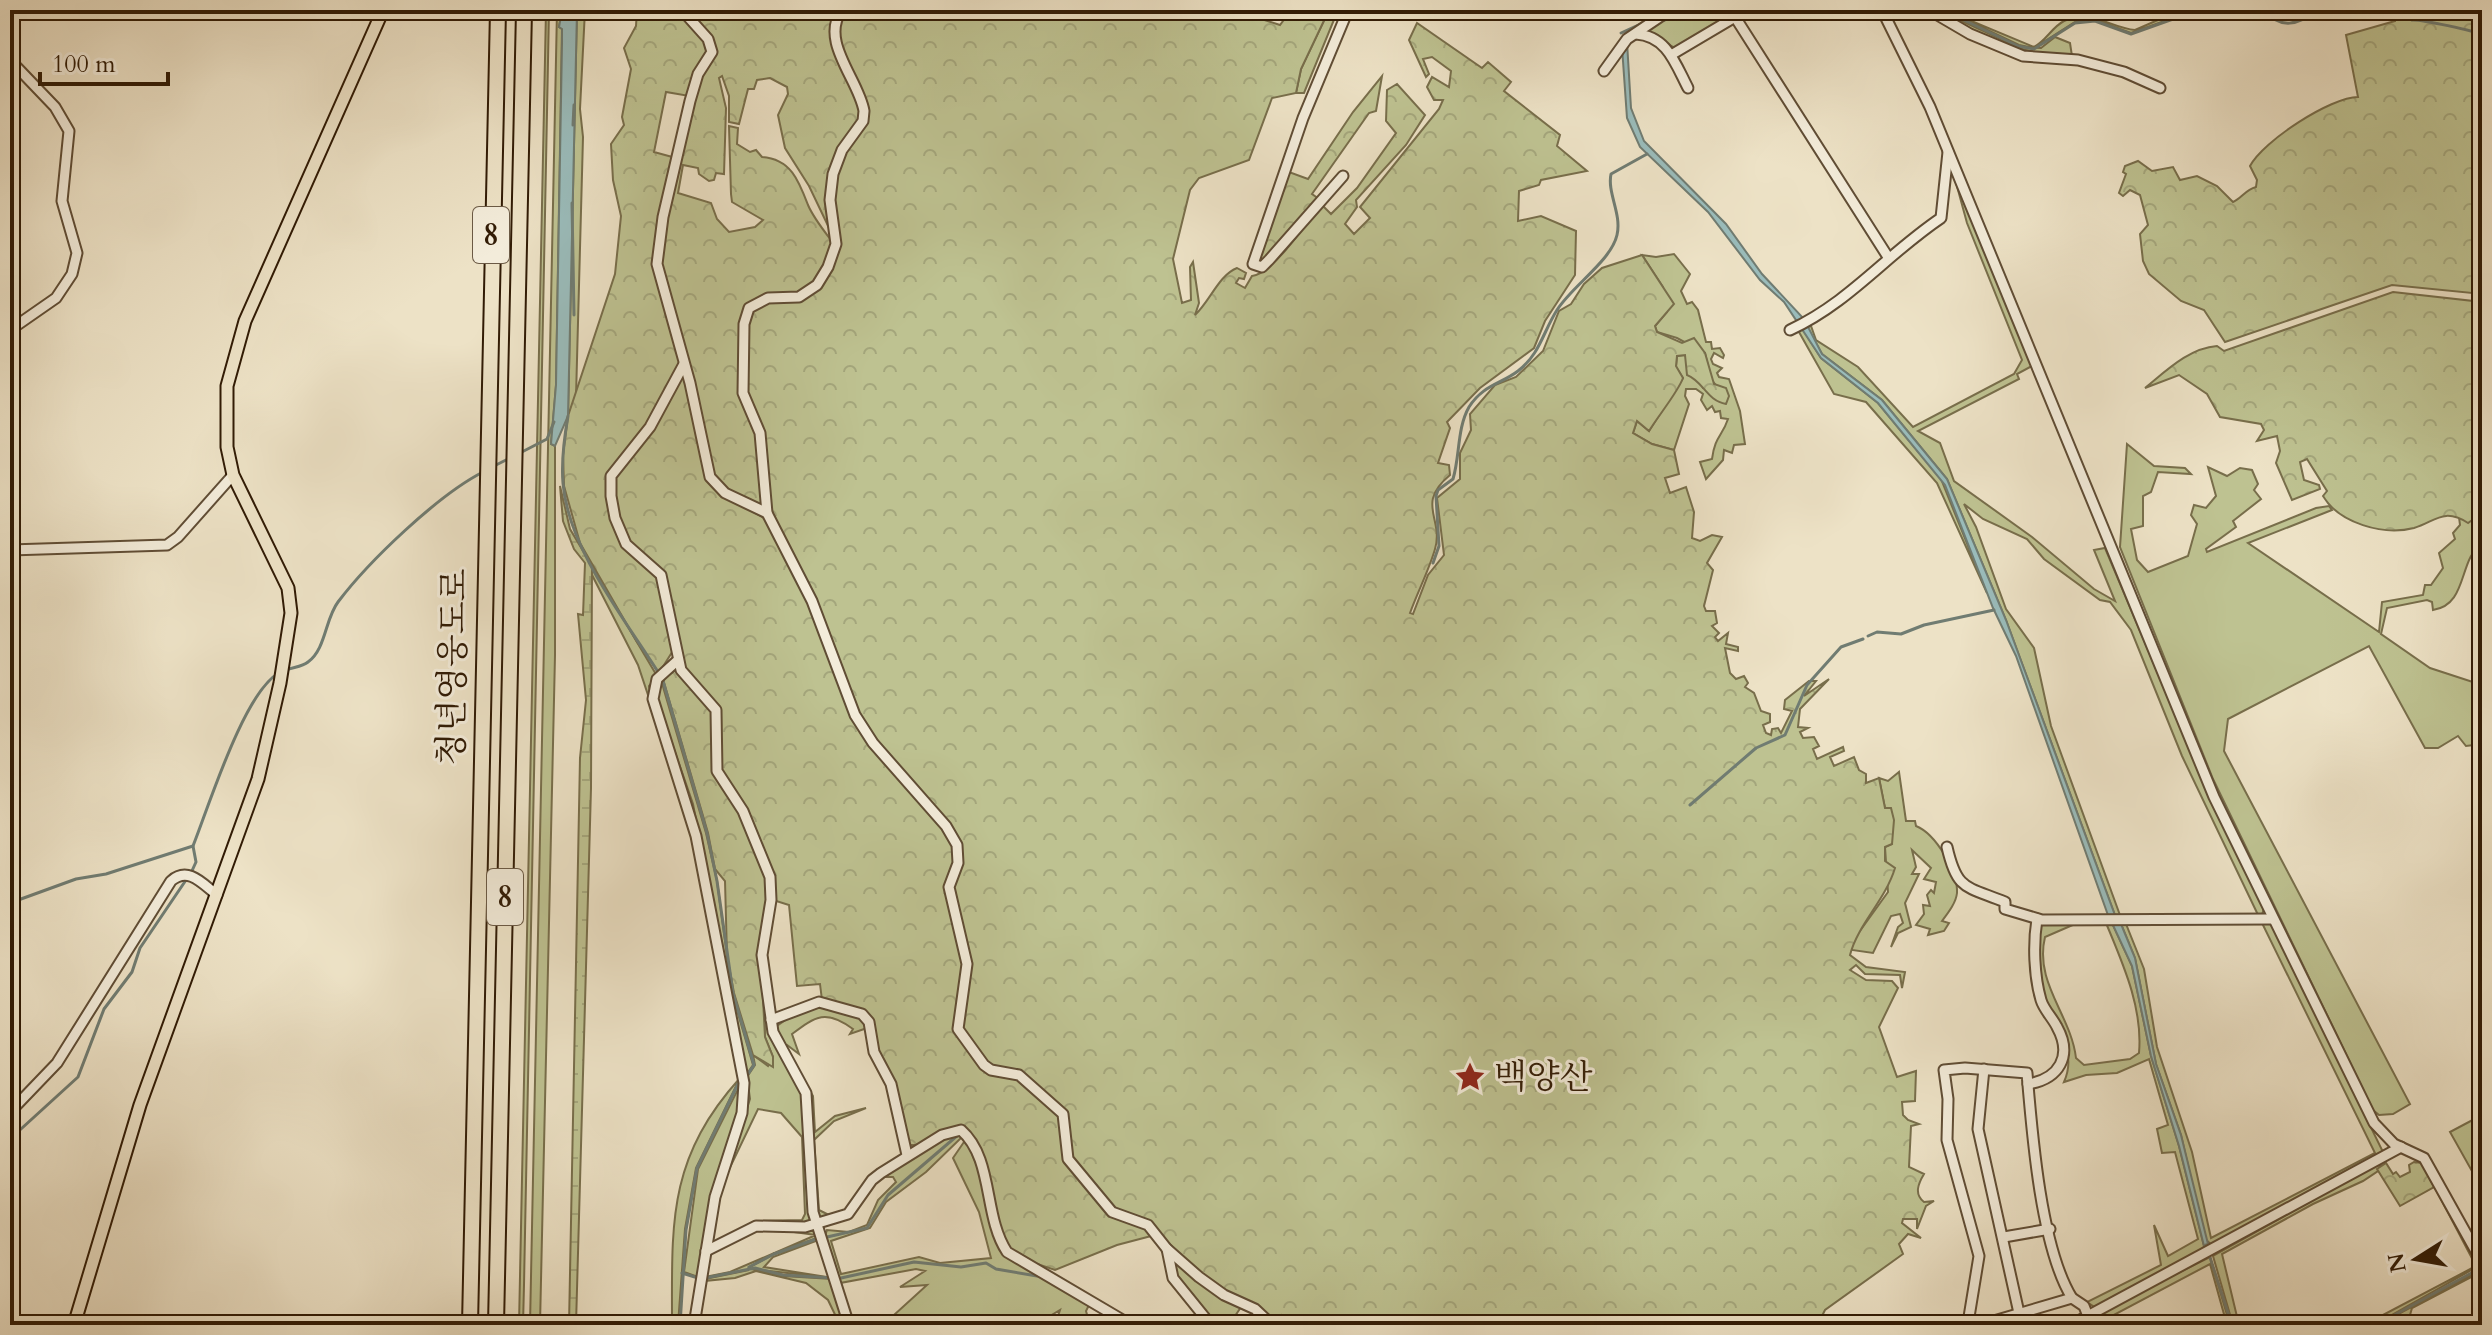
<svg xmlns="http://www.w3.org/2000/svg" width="2492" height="1335" viewBox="0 0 2492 1335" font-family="Cardo,'Noto Serif KR',serif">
<defs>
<pattern id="forest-crowns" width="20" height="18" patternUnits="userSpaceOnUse" patternTransform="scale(2)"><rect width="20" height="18" fill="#bec291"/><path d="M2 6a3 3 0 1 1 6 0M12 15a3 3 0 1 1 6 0" fill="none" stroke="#a4a67c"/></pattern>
<pattern id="wetland-marsh" width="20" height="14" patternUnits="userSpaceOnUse" patternTransform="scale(2)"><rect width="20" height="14" fill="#bec291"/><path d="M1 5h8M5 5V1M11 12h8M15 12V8" fill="none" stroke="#a4a67c"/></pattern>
</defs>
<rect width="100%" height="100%" fill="#ede2c6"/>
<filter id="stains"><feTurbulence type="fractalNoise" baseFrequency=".0025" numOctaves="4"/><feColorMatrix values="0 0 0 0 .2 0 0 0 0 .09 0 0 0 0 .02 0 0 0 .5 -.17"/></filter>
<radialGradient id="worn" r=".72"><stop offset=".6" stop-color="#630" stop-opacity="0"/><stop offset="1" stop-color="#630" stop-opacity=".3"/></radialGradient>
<g fill="#bec291" stroke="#786e4b" stroke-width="2">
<polygon points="546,10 549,10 524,1285 523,1325 519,1325"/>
<polygon points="557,10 562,10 559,27 562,29 556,385 551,444 555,446 555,655 540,1325 530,1325"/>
<polygon points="577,10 585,10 580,109 583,137 576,397 568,416"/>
<polygon points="1329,10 1338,10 1304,93 1296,93 1301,69"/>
<polygon points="1713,10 1744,10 1675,48 1646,31 1658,21"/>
<path d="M1938 10 2018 47 2041 48 2055 37 2070 43 2072 56C2016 54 1986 39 1938 10Z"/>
<path d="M1945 10 2034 47C2046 41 2052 27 2064 21 2090 8 2111 28 2135 30L2167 16 2223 10 2173 18 2131 33 2095 20 2075 22 2034 48 2019 45Z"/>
<polygon points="1952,168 2032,366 2017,374 2019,379 1918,431 1940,443 1954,481 2032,537 2094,589 2115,601 2094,550 2105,548 2189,747 2264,908 2262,915 2259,917 2182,756 2131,630 2110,602 2100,600 2044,559 2027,539 1983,519 1964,504 1976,527 2006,609 2034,648 2051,726 2121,918 2116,918 2006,620 1947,479 1882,400 1822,354 1807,327 1811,326 1816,340 1858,367 1913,427 2014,374 2022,360 1967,223"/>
<path d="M1674 254 1690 274 1681 291 1687 304 1692 302 1698 310 1706 342H1711L1712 349 1720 348 1724 355 1723 358 1714 353 1711 359 1713 364 1722 368 1717 373 1719 377 1729 379 1740 411 1745 444 1734 445 1732 453 1724 450 1723 460 1706 479 1700 462 1712 459C1715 436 1722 437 1728 419L1721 418 1720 411 1715 412 1712 406 1707 410 1701 400 1703 394 1696 389H1686L1685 396 1689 404 1674 450 1652 444 1633 433 1637 421 1649 431 1683 378 1676 367 1677 356 1685 355 1703 388 1719 389 1711 379 1705 353 1677 338 1657 332 1655 326 1667 312 1663 287 1642 255 1656 257Z"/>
<polygon points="1802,328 1821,358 1878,403 1941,479 1987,593 1937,483 1866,402 1834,394 1799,332"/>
<path d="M2127 444 2154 466 2185 468 2191 474 2158 472 2151 492 2143 496V526L2131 529 2137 560 2148 572 2188 556 2197 524 2191 515 2194 505 2206 508 2216 496 2208 467 2227 476 2240 468 2252 470 2258 484 2254 490 2261 499 2233 521 2236 527 2206 549 2207 552 2316 508 2329 506 2332 510 2248 543 2379 632 2382 602 2423 595 2425 585H2431L2443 568 2439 553 2455 539 2453 533 2460 525 2459 517 2482 513V543C2458 560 2468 605 2433 610L2432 602 2427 600 2387 608 2381 634 2430 668 2482 685V744L2466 746 2458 736 2438 748H2425L2369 646 2228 719 2224 751 2410 1104 2393 1114 2379 1115 2373 1110 2213 779 2120 547Z"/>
<polygon points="592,566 657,676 649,686 650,693 687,807 738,1070 686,809 638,665 591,573"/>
<polygon points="661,680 706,833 717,881 732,993 753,1065 746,1075 693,804 657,700"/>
<path d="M1899 772 1906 821H1915L1916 826C1936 834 1958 872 1957 893 1956 903 1948 913 1942 921L1949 923 1944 931 1928 935 1930 929 1916 925 1924 914 1923 905 1930 906 1927 895 1931 890 1934 893 1936 882 1924 879 1931 868 1912 850 1916 867 1912 874H1919L1905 903 1911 927 1898 933 1891 947 1898 927 1903 923 1900 914 1891 916 1873 953 1852 950V942L1888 892 1885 847 1892 844 1879 778 1888 781Z"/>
<path d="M2040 923 2075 924 2045 937C2034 983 2071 1015 2076 1058L2084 1065 2130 1059 2139 1053C2143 1008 2123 964 2106 923H2112L2132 966 2151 1056 2179 1146 2204 1246 2202 1252 2096 1308 2087 1302 2161 1265 2154 1225 2168 1256 2198 1239 2175 1152 2162 1153 2157 1129 2168 1125 2149 1059 2117 1073 2086 1075 2064 1082C2079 1048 2052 1030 2043 1000 2037 977 2036 946 2040 923Z"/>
<polygon points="2262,923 2270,923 2274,930 2384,1154 2213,1246 2205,1239 2181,1135 2156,1064 2135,958 2121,924 2126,924 2144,969 2157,1047 2192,1152 2211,1238 2375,1153"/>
<polygon points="764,982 771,1033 804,1094 813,1218 809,1223 740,1229 755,1221 802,1220 805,1214 802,1137 781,1113 758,1109 723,1182 750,1099 747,1077 755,1065 753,1055 768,1066 773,1057 765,1037"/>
<path d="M819 1005 852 1012 866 1023 867 1028 850 1034 853 1029C826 1009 816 1016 792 1034L799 1054 787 1045 784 1047 813 1096 815 1132 835 1116 866 1108 834 1121 814 1140 819 1210 833 1217 822 1218 817 1215 811 1113 774 1028 794 1014Z"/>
<path d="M740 1078 696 1168 685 1229 678 1325H672C672 1223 667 1159 740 1078Z"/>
<polygon points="740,1085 742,1099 710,1204 698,1277 684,1272 698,1169"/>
<polygon points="2482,1115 2482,1189 2450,1132"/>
<polygon points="957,1132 962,1137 926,1172 886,1202 870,1228 831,1241 841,1274 919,1257 940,1263 991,1258 979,1212 953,1158 966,1139 980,1173 995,1236 1105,1314 1089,1305 1086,1311 1090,1325 1055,1325 1060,1310 1035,1325 883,1325 927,1285 900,1287 925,1271 916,1269 840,1283 825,1236 827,1230 849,1232 867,1225 878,1200 896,1182 893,1177 882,1177 921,1149"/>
<polygon points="2381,1162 2378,1171 2363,1181 2313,1204 2222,1254 2239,1325 2233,1325 2213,1256"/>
<polygon points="2422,1163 2482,1267 2482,1279 2475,1275 2412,1308 2410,1315 2389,1325 2378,1325 2478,1271 2475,1268 2374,1325 2364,1325 2476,1266"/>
<polygon points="764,1228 815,1231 820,1237 774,1253 748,1268 774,1254 821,1239 773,1257 764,1267 833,1278 751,1269 783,1276 833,1279 844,1325 840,1325 828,1300 806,1283 756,1271 735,1278 704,1281 705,1279 749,1270 705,1277 730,1272 816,1235"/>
<polygon points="2210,1257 2230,1325 2227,1325 2210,1264 2095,1325 2087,1325 2085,1319"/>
<polygon points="1173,1258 1243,1304 1229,1325 1215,1325 1175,1277"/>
</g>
<g fill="url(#forest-crowns)" stroke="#786e4b" stroke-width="2">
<path d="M637 10H680L705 41 709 51 689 96 666 92 654 152 676 158 654 250 680 361C671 404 635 441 610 475L625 545 656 570 674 649 659 673 637 642 580 543 564 486 563 455 568 416 615 274 621 216 613 180 611 144 624 125 622 117 631 69 624 48 636 26Z"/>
<path d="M684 10H840L834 35 855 87 861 120 834 163 831 232 809 186 785 148 778 115 788 94 787 87 770 78 757 80 754 89H748L739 124 729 122V96L722 76 719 78 726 108 724 174 716 173 714 180 709 181 699 174 698 168 683 165 678 193 711 203 717 219 729 232 755 227 763 220 732 202 731 194 729 126 738 128 737 144 750 152 756 150 762 157C791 159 799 181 808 205 814 219 825 232 834 244 813 298 801 292 748 307L741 394 758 434 765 507 741 500 711 476 658 250 700 74 713 52Z"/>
<path d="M844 10H1252V16L1280 25 1286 17 1310 18 1318 10H1329L1301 69 1296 93 1272 98 1249 160 1199 178 1190 190 1173 259 1182 303 1191 300 1190 267 1193 262 1199 303 1195 315C1210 301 1219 275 1237 268L1246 273 1244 279 1239 278 1236 283 1245 288 1252 276C1274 273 1306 223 1321 204L1331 214 1357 188 1396 133 1386 121 1387 90 1397 84 1425 115 1406 145 1356 200 1357 207 1345 224 1354 234 1370 218 1360 207 1439 109 1443 100H1434L1427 87 1432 77 1449 87 1451 71 1432 57 1423 59 1429 74 1426 77 1409 40 1417 23 1482 68 1488 62 1511 82 1504 91 1560 135 1557 146 1587 171 1541 180 1539 185 1519 191 1518 221 1541 216 1576 231 1575 275 1545 321 1534 348 1480 388 1447 422 1450 428 1438 463 1449 465 1450 475C1415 504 1444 518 1435 549 1429 570 1418 591 1410 613L1413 614 1428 575 1444 555 1437 498 1460 479V453L1471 430 1470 414 1495 385 1516 377 1543 351 1559 311 1571 304 1584 284 1602 268 1642 255 1674 304 1655 326 1657 332 1682 343 1694 338 1705 353 1714 384 1726 388 1729 396 1726 404C1707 401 1703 381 1687 375L1685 355 1677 356 1676 366 1683 378C1678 392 1658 416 1649 431L1637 421 1633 433 1652 444 1674 450 1679 474 1665 478 1670 493 1686 487 1694 512 1692 538 1700 541 1712 535 1722 537 1707 563 1713 570 1704 606 1706 611H1715L1717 623 1712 626 1719 633 1715 637 1718 641 1728 633 1726 644 1738 647V651L1725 648 1730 673 1736 679 1744 676 1748 683 1745 687 1754 693 1761 711 1770 714V722L1763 725 1766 733 1771 735 1772 729 1778 728 1781 733 1792 711 1784 709 1785 700 1809 681H1816L1804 696 1829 679 1800 709 1798 727 1808 728 1800 732 1803 738 1814 737 1819 746 1813 749 1817 759 1843 747 1844 751 1830 757 1834 766 1854 757 1859 770 1866 774V783L1879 778 1885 808H1891L1894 820 1892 844 1885 847V861L1895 868C1885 901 1858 924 1850 955L1866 967 1905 972 1902 988 1900 975 1865 974 1856 965 1850 970 1866 980 1892 981 1898 988 1879 1027 1897 1077 1916 1071 1915 1101 1902 1102 1903 1115 1908 1120 1919 1124 1911 1126 1909 1167 1924 1174C1918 1184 1914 1194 1924 1202L1934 1201 1926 1206 1917 1229V1219H1903L1902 1223 1921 1238 1908 1234 1899 1244 1903 1254 1825 1310 1818 1324 1289 1325 1281 1315 1269 1319 1225 1293 1178 1257 1156 1230 1119 1215 1072 1164 1067 1120 1027 1079 991 1068 959 1028 967 989 950 887 959 845 857 714 769 513 763 446 746 401 748 316 762 302 809 293 834 256 833 217 838 164 865 121 837 35Z"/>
<path d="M2373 10H2482V294L2392 285 2225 342 2204 310 2181 301 2149 274 2143 261 2140 234 2148 225 2140 195 2130 190 2123 196 2119 193 2126 174 2123 172 2125 166 2138 161 2152 171 2173 167 2180 180 2197 176 2217 186 2233 202C2242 198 2245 190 2256 187L2257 180 2250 166C2263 141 2331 97 2358 97L2346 35 2395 21 2394 13 2380 16Z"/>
<polygon points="1382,76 1376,111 1369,113 1312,194 1319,199 1262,263 1258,261 1289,172 1308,179 1353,112"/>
<path d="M2393 292 2482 302V513L2468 523C2443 507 2435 522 2414 528 2383 536 2339 523 2323 496L2327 491 2307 459 2300 462 2304 480 2319 485 2320 489 2292 500 2276 463 2280 451 2277 436 2257 441 2264 430 2261 424 2220 417 2207 394 2179 375 2145 388C2166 371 2189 348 2217 346L2224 351Z"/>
<polygon points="684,372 705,467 723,495 764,518 797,574 871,744 951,837 956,862 948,879 964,951 956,1030 983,1067 1011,1073 1061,1115 1064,1152 1111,1213 1139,1222 1155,1235 1117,1245 1055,1270 1014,1256 1004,1243 985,1171 956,1127 919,1145 909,1145 872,1029 854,1007 822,1000 820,984 797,986 789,905 773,900 772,877 719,770 720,719 683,669 663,574 655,563 633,549 617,518 613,476"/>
<polygon points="677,669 714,711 714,758 768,877 766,916 760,942 765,1037 773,1057 773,1067 753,1055 734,993 727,956 725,881 715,869 708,833 663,679"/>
<polygon points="2414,1162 2422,1163 2434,1187 2400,1206 2377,1169 2386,1163 2393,1174 2396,1172 2400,1177 2410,1172 2409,1165"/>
</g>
<polygon fill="url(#wetland-marsh)" stroke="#786e4b" stroke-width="2" points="560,486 570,529 592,566 591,788 576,1325 569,1325 580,758 586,700 578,614 583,615 585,563 574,549 563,521"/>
<g fill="#9abcbb" stroke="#707c72" stroke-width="2">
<polygon points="562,10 577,10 568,416 555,446 551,444 556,385 562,43 562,29 559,27"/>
<polygon points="1627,42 1631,108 1644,141 1726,224 1762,274 1804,319 1822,354 1882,400 1947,479 2006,620 2116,918 2109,918 2016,656 1993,608 1945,485 1878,403 1821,358 1784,302 1760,280 1708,212 1640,147 1627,118 1622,47"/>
<polygon points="2112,923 2121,924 2135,958 2156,1064 2181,1135 2208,1244 2204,1246 2179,1146 2151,1056 2132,966"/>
</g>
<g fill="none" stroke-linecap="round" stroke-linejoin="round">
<g stroke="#707c72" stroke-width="3">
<polyline points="1943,10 2018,46 2034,49 2075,23 2095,21 2131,34 2173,19 2228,10"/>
<path d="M2264 10C2281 30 2298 25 2317 10"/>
<path d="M2404 10 2412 20C2420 19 2476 31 2482 35"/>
<polyline points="1664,20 1704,10"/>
<polyline points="1621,33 1645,22"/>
<polyline points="573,125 574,105"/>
<polyline points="572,203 574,315"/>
<path d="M568 416C564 439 561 460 563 483 568 548 624 618 658 672"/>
<polyline points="518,454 547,439 554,422"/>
<polyline points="494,466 508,459"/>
<path d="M1433 563 1439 546 1436 496 1438 490 1453 479C1460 456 1457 428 1469 407 1483 385 1501 384 1518 371 1540 354 1543 332 1557 310 1572 286 1611 261 1617 235 1622 214 1607 193 1611 174L1647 154"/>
<polyline points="1868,636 1877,632 1901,634 1924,625 1994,610"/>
<path d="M286 670C293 667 302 667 308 662 326 649 325 619 338 602 369 561 438 495 483 472"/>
<polyline points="663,681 707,833 717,881 733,993 754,1065 748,1074"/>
<polyline points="1690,805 1756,748 1785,735 1807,685 1841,647 1863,639"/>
<polyline points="191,873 196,862 193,846"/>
<path d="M10 903 76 879 106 874 193 846C209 806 244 692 279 673"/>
<polyline points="10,1139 78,1077 104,1009 132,972 140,948 186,880"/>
<polyline points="827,1237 867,1228 888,1195 958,1135"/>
<polyline points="2206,1245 2232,1325"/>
<polyline points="749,1267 774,1254 819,1238"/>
<polyline points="682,1273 698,1278"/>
<polyline points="705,1278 755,1268 783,1275 833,1278"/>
<polyline points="841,1278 914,1262 961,1267 986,1263 996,1269 1037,1276"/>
<polyline points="680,1325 686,1230 697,1168 738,1084"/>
<polyline points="2376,1325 2477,1270"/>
</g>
<g stroke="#604d35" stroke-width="13">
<g id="minor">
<polyline points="682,10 708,39 712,52 698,74 690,101 663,217 657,264 690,383 710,477 725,493 767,513"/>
<path d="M842 10C819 41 859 80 864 111L863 121 842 150 833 174 830 200 836 244 828 267 817 285 799 297 768 298 749 308 744 324 743 393 760 433 767 513 812 601 855 715 873 743 946 826 957 845 958 863 949 887 967 964 958 1029 984 1065 991 1070 1019 1075 1063 1114 1068 1159 1112 1212 1148 1225 1167 1249 1199 1277 1224 1295 1255 1309 1272 1325"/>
<polyline points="1882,10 1930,107 2214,797 2374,1123 2394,1144 2424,1158 2482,1262"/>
<polyline points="1929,10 1970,34 2023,56 2078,60 2124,72 2160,88"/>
<polyline points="1735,17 1888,257"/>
<path d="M1636 34C1667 36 1675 63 1688 88"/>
<polyline points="1671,55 1747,10"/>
<polyline points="10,60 55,107 69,131 62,201 77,253 72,274 56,298 10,330"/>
<polyline points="1604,71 1627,39 1670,10"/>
<polyline points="1343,176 1269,260 1262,267 1253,264 1303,118 1348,10"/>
<path d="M1790 330C1850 302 1886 255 1941 218L1948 152"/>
<polyline points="684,364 650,427 611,476 611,496 615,518 626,544 661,575 681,670 716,710 717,771 743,811 770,877 771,900 762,955 773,1032 806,1093 813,1212 849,1325"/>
<polyline points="10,550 167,545 178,537 233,475"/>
<polyline points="678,660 657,679 653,699 696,836 744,1083 742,1113 715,1197 694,1325"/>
<path d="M1947 847C1957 891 1966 886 2005 902V909L2042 920 2273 919"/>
<polyline points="771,1020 819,1002 862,1014 869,1022 874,1052 891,1084 907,1155"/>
<polyline points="1984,1069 1978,1129 2019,1313"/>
<path d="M2028 1084C2059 1079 2073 1056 2057 1027 2052 1017 2044 1010 2041 1000 2034 976 2033 944 2037 919"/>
<path d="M10 1112 57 1063 171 881C188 866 202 883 217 895"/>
<polyline points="2004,1237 2050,1229"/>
<polyline points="1167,1249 1173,1278 1211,1325"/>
<path d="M706 1251 756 1226 805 1227 848 1214 872 1180 881 1173 942 1135 961 1130C994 1159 983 1216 1007 1252L1131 1325"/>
<polyline points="1901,1321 1987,1323 2072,1298 2084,1306 2088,1316"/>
<path d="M1968 1323 1979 1256 1947 1140 1948 1099 1944 1070 1965 1068 2027 1073C2032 1134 2041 1248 2072 1298"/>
<polyline points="2071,1325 2401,1147"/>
</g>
</g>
<g stroke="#311b05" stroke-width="15">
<polyline id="major" points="74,1325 140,1105 258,779 280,683 291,613 288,588 233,475 227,447 227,386 245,321 383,10"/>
</g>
<g stroke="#311b05" stroke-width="18">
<g id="highway">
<polyline points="470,1325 498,10"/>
<polyline points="496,1325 524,10"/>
</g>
</g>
<use href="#minor" stroke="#f3ecda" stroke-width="9"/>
<use href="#major" stroke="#ede2c6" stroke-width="11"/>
<use href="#highway" stroke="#ede2c6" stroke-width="14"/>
</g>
<defs>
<g id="sight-bare" transform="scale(2.4)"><path d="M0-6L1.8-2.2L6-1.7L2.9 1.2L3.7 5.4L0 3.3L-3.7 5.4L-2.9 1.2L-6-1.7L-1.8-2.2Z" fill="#8f2418" stroke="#f3ecda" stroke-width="2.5" paint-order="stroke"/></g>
</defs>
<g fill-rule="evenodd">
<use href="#sight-bare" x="1470" y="1077"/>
</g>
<g text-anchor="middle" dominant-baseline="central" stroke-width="6" stroke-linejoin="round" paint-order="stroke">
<g fill="#f3ecda" stroke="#6b5a45" stroke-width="2">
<rect x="473" y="207" width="36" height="56" rx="6"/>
<rect x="487" y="869" width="36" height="56" rx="6"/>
</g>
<g font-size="32" font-weight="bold" fill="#311b05">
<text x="491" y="235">8</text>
<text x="505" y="897">8</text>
</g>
<g font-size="34" fill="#311b05" stroke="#f3ecda">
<text transform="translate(453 667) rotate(-89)">청년영웅도로</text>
</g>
<g font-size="34" fill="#311b05" stroke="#f3ecda" text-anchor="start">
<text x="1494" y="1077">백양산</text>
</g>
</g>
<rect width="2492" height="1335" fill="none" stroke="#ede2c6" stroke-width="40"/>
<rect x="12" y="12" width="2468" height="1311" fill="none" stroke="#311b05" stroke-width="4"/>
<rect x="20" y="20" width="2452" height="1295" fill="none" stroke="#311b05" stroke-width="2"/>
<g transform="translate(2416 1259) rotate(259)" stroke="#f3ecda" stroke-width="6" paint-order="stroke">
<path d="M0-6L14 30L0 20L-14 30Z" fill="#311b05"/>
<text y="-12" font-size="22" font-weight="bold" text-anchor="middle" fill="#311b05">N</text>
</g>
<path d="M40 72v12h128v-12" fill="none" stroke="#311b05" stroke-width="4"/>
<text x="52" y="72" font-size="24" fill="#311b05" stroke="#f3ecda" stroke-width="6" paint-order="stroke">100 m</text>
<rect width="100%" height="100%" filter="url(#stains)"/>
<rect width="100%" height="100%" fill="url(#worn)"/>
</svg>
